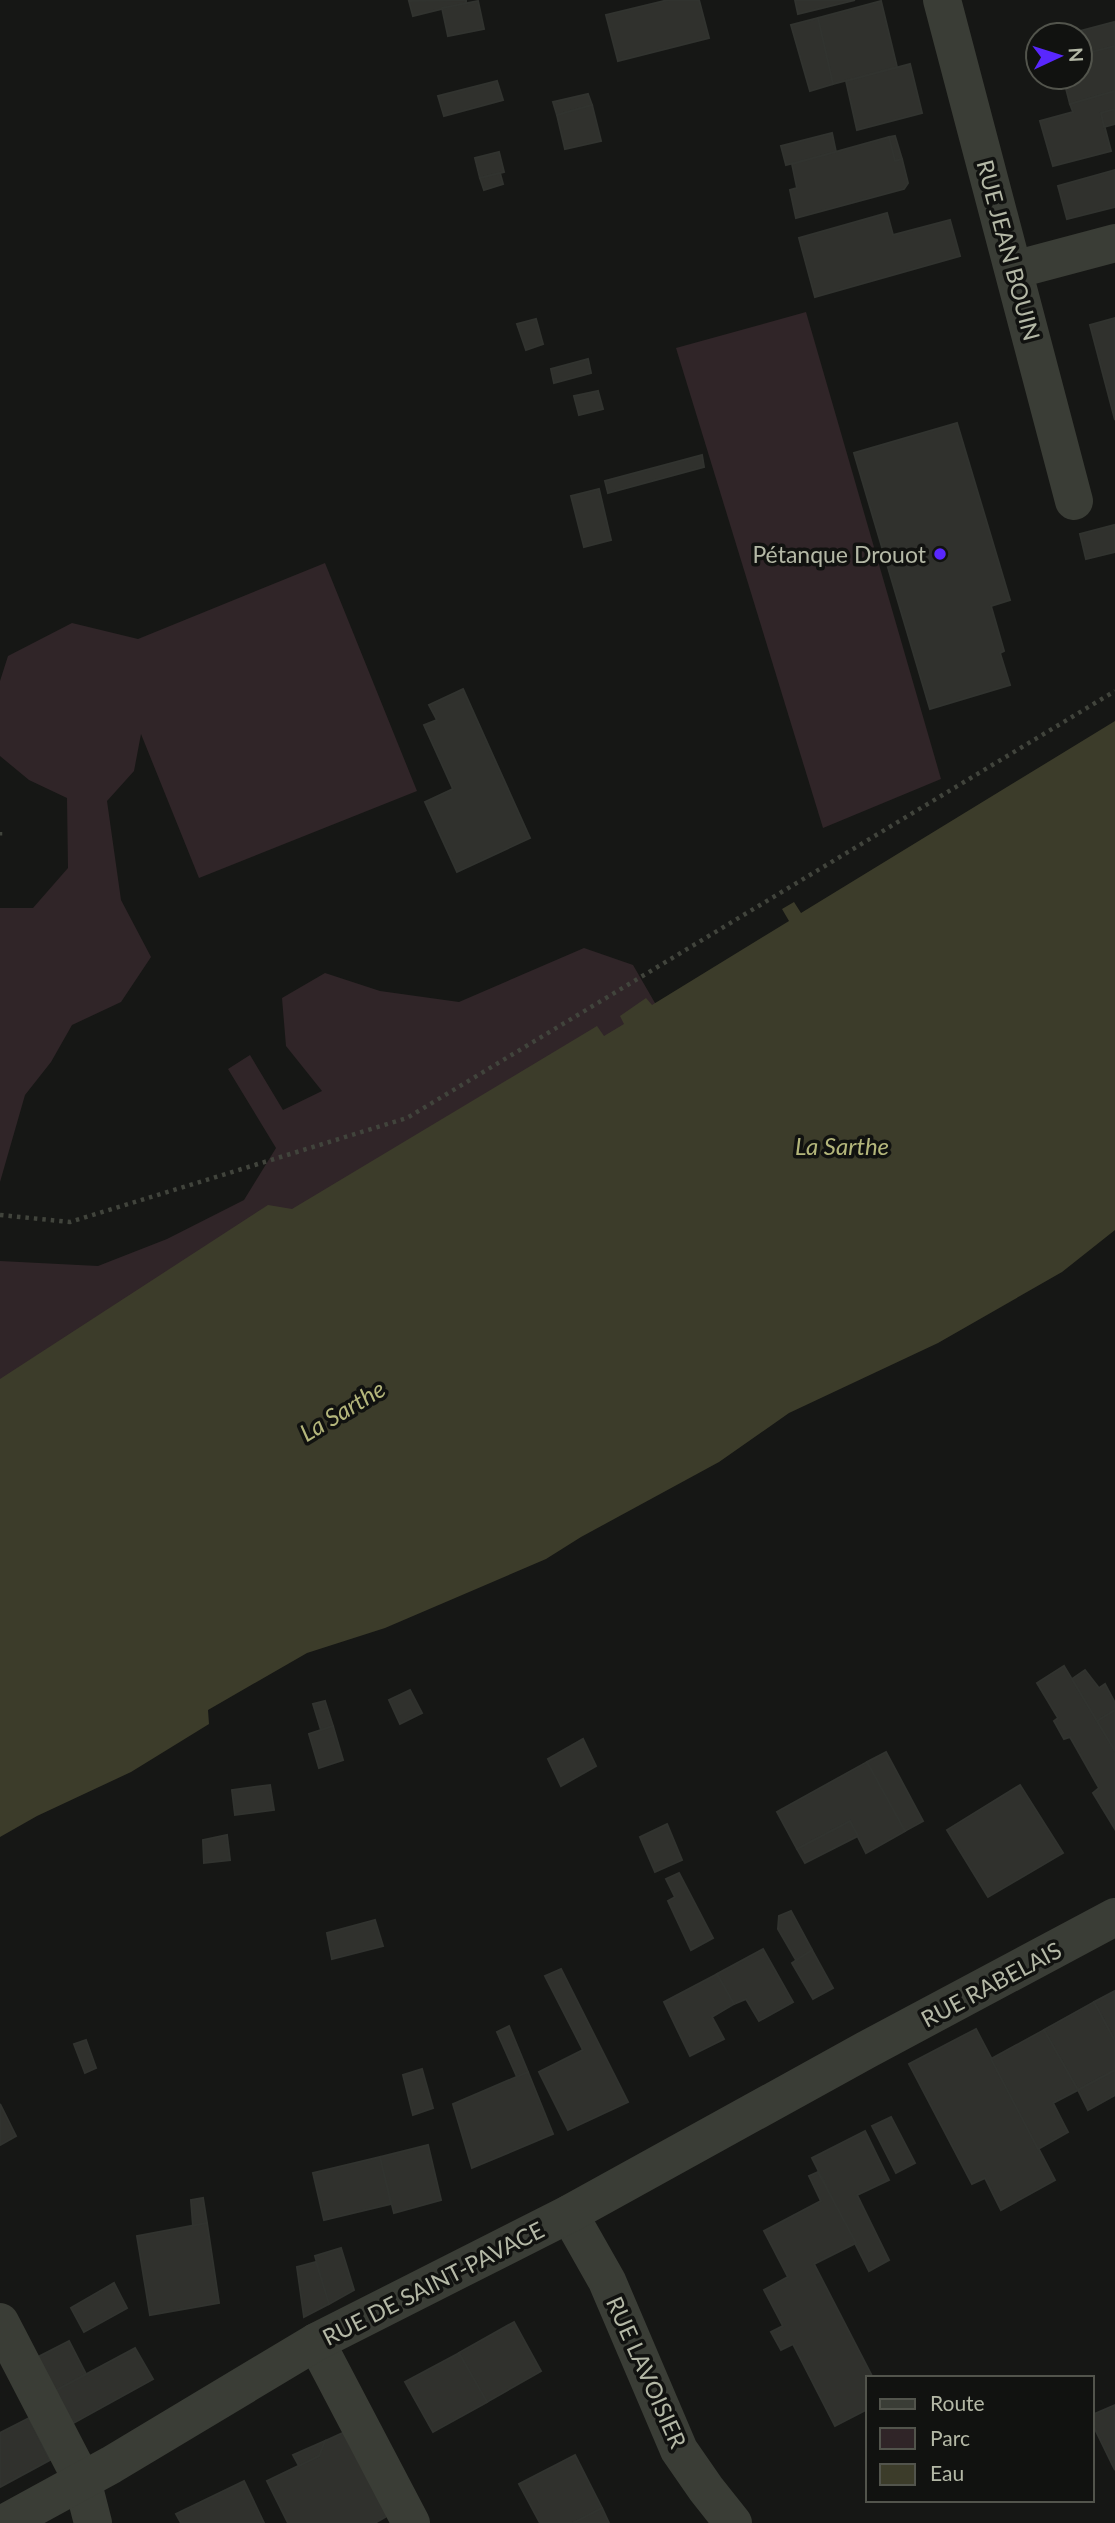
<svg xmlns="http://www.w3.org/2000/svg" width="1115" height="2523" viewBox="0 0 1115 2523" font-family="Lato,sans-serif">
<rect width="100%" height="100%" fill="#161715"/>
<g fill="#302528">
<polygon points="806,312 941,779 823,828 676,348"/>
<polygon points="325,563 417,791 199,878 141,734 134,771 107,801 121,900 151,957 121,1002 72,1025 51,1062 25,1095 0,1182 0,908 33,908 68,868 67,798 29,780 0,756 0,681 8,656 72,623 138,639"/>
<polygon points="584,948 633,965 666,1022 0,1455 0,1261 98,1266 167,1239 244,1200 276,1148 228,1069 250,1055 283,1110 322,1091 286,1046 282,998 325,973 380,991 459,1002"/>
</g>
<polygon fill="#3c3c2a" points="1115,721 1115,1230 1062,1272 938,1343 789,1413 719,1462 581,1537 546,1559 385,1628 307,1653 208,1710 209,1724 131,1772 37,1816 0,1837 0,1379 268,1205 292,1209 597,1026 604,1036 624,1024 620,1016 646,998 652,1005 789,921 782,909 794,902 801,913"/>
<g fill="#30312d" stroke="#31332f" stroke-width="2">
<polygon points="466,0 466,3 413,16 409,1"/>
<polygon points="668,0 699,0 709,38 618,61 606,15"/>
<polygon points="795,0 855,0 798,14"/>
<polygon points="478,1 484,29 448,36 442,8"/>
<polygon points="881,1 897,67 833,84 818,18"/>
<polygon points="818,18 833,84 810,91 791,25"/>
<polygon points="1114,22 1115,46 1080,55 1080,35 1065,35"/>
<polygon points="1115,46 1115,91 1070,104 1063,77 1080,77 1080,55"/>
<polygon points="910,64 922,113 857,130 846,81"/>
<polygon points="497,81 503,100 444,116 438,96"/>
<polygon points="1115,91 1115,109 1101,113 1111,151 1053,166 1040,121 1073,112 1070,104"/>
<polygon points="588,94 592,105 557,115 553,102"/>
<polygon points="592,105 601,141 565,149 557,115"/>
<polygon points="1115,109 1115,124 1104,127 1101,113"/>
<polygon points="832,133 836,152 786,165 781,146"/>
<polygon points="895,136 902,159 895,161 889,137"/>
<polygon points="889,137 895,161 902,159 908,183 904,189 796,218 790,190 797,188 792,164"/>
<polygon points="499,152 504,172 480,178 475,158"/>
<polygon points="1115,170 1115,207 1067,219 1058,186"/>
<polygon points="500,173 503,184 484,190 480,178"/>
<polygon points="887,213 893,235 950,220 960,256 815,297 799,238"/>
<polygon points="1115,318 1115,420 1090,325"/>
<polygon points="536,319 543,344 526,350 517,324"/>
<polygon points="588,359 591,373 554,383 551,369"/>
<polygon points="598,391 603,409 579,415 574,396"/>
<polygon points="957,423 1010,600 991,606 1004,651 1000,653 1010,685 930,709 854,453"/>
<polygon points="702,455 704,467 608,493 605,481"/>
<polygon points="599,489 611,540 584,547 571,496"/>
<polygon points="1114,525 1115,552 1086,559 1080,534"/>
<polygon points="463,689 530,838 457,872 425,802 453,789 424,725 437,720 429,705"/>
<polygon points="1064,1666 1115,1751 1115,1829 1093,1793 1099,1788 1070,1737 1064,1739 1054,1721 1058,1718 1037,1683"/>
<polygon points="1085,1670 1099,1688 1105,1684 1115,1703 1115,1710 1097,1721 1072,1679"/>
<polygon points="410,1690 422,1713 400,1724 389,1700"/>
<polygon points="325,1701 333,1726 321,1730 313,1704"/>
<polygon points="1115,1710 1115,1751 1097,1721"/>
<polygon points="333,1726 343,1760 319,1768 309,1734"/>
<polygon points="583,1739 596,1766 561,1786 548,1759"/>
<polygon points="886,1752 923,1821 905,1831 867,1762"/>
<polygon points="867,1762 905,1831 866,1853 850,1821 797,1849 777,1812"/>
<polygon points="270,1785 274,1810 235,1815 232,1790"/>
<polygon points="1020,1785 1063,1853 988,1897 947,1830"/>
<polygon points="850,1821 858,1836 805,1863 797,1849"/>
<polygon points="667,1824 682,1860 655,1872 640,1837"/>
<polygon points="227,1835 230,1860 204,1863 203,1840"/>
<polygon points="679,1873 713,1938 691,1950 668,1901 675,1897 666,1879"/>
<polygon points="791,1911 812,1950 796,1960 778,1929 779,1916"/>
<polygon points="375,1920 383,1946 332,1959 327,1933"/>
<polygon points="763,1949 793,2002 759,2021 746,1999 734,2004 717,1974"/>
<polygon points="812,1950 833,1988 813,1999 792,1963"/>
<polygon points="561,1969 628,2102 568,2130 539,2072 583,2050 545,1976"/>
<polygon points="717,1974 734,2004 712,2017 724,2039 690,2056 664,2002"/>
<polygon points="1115,1991 1115,2041 1094,2002"/>
<polygon points="1094,2002 1115,2041 1115,2070 1078,2090 1044,2030"/>
<polygon points="509,2026 528,2072 517,2077 497,2032"/>
<polygon points="976,2029 1055,2180 1001,2210 985,2178 972,2184 909,2064"/>
<polygon points="1044,2030 1078,2090 1053,2103 1068,2132 1038,2149 991,2059"/>
<polygon points="86,2040 96,2068 85,2073 74,2044"/>
<polygon points="422,2069 433,2108 413,2115 403,2075"/>
<polygon points="1115,2070 1115,2095 1088,2110 1078,2090"/>
<polygon points="528,2072 553,2134 472,2168 453,2104"/>
<polygon points="0,2104 16,2136 0,2145"/>
<polygon points="891,2117 915,2163 896,2173 872,2126"/>
<polygon points="865,2131 889,2180 857,2195 889,2260 869,2271 812,2158"/>
<polygon points="428,2145 441,2200 394,2213 380,2157"/>
<polygon points="380,2157 391,2204 324,2220 313,2173"/>
<polygon points="818,2172 856,2243 814,2264 873,2378 868,2378 868,2409 835,2426 793,2344 781,2350 771,2332 783,2326 764,2290 788,2277 764,2231 821,2201 809,2176"/>
<polygon points="203,2198 207,2223 193,2226 191,2200"/>
<polygon points="207,2223 219,2303 150,2315 137,2236"/>
<polygon points="341,2248 354,2290 329,2304 315,2256"/>
<polygon points="316,2262 329,2304 304,2317 297,2267"/>
<polygon points="114,2283 127,2308 84,2332 71,2308"/>
<polygon points="514,2322 541,2371 487,2402 459,2353"/>
<polygon points="69,2341 86,2374 53,2392 34,2359"/>
<polygon points="135,2348 153,2379 70,2425 53,2392"/>
<polygon points="459,2353 487,2402 433,2432 405,2382"/>
<polygon points="1115,2405 1115,2470 1092,2423 1092,2415"/>
<polygon points="29,2418 50,2460 0,2487 0,2433"/>
<polygon points="349,2430 392,2513 375,2523 288,2523 267,2481 319,2456 325,2441"/>
<polygon points="325,2441 319,2456 299,2466 293,2455"/>
<polygon points="575,2455 602,2508 573,2523 540,2523 519,2484"/>
<polygon points="244,2481 264,2523 181,2523 176,2514"/>
<polygon points="602,2508 609,2523 573,2523"/>
</g>
<g fill="none" stroke-linecap="round" stroke-linejoin="round">
<g stroke="#41443c" stroke-width="4.5" stroke-dasharray="3.5 5" stroke-linecap="butt">
<polyline points="0,832 0,840"/>
<polyline points="0,1215 70,1222 407,1118 1115,691"/>
</g>
<g stroke="#3a3d36" stroke-width="38">
<polyline points="942,0 1074,501"/>
<polyline points="1014,270 1115,243"/>
<polyline points="569,2214 607,2281 679,2450 706,2489 733,2523"/>
<polyline points="0,2322 82,2480 93,2523"/>
<polyline points="316,2342 411,2523"/>
<polyline points="5,2523 111,2465 316,2342 569,2214 866,2050 1115,1917"/>
</g>
</g>
<circle fill="#5927fe" stroke="#111210" stroke-width="2.5" cx="940" cy="554" r="7"/>
<g text-anchor="middle" dominant-baseline="central" stroke-width="7" stroke-linejoin="round" paint-order="stroke">
<g font-size="23" fill="#b4b8a6" stroke="#111210">
<text transform="translate(1009 250) rotate(75)">RUE JEAN BOUIN</text>
<text transform="translate(991 1984) rotate(-28)">RUE RABELAIS</text>
<text transform="translate(433 2283) rotate(-27)">RUE DE SAINT-PAVACE</text>
<text transform="translate(647 2372) rotate(66)">RUE LAVOISIER</text>
</g>
<g font-size="23" fill="#b4b8a6" stroke="#111210" text-anchor="end">
<text x="926" y="554">Pétanque Drouot</text>
</g>
<g font-size="24" font-style="italic" fill="#b4b67b" stroke="#111210">
<text x="842" y="1145">La Sarthe</text>
<text transform="translate(342 1410) rotate(-31)">La Sarthe</text>
</g>
</g>
<rect x="866" y="2376" width="228" height="126" fill="#111210" stroke="#52544c" stroke-width="2"/>
<rect x="880" y="2399" width="35" height="10" fill="#3a3d36" stroke="#52544c" stroke-width="2"/>
<text x="930" y="2411" font-size="21" fill="#b4b8a6">Route</text>
<rect x="880" y="2428" width="35" height="21" fill="#302528" stroke="#52544c" stroke-width="2"/>
<text x="930" y="2446" font-size="21" fill="#b4b8a6">Parc</text>
<rect x="880" y="2464" width="35" height="21" fill="#3c3c2a" stroke="#52544c" stroke-width="2"/>
<text x="930" y="2481" font-size="21" fill="#b4b8a6">Eau</text>
<g transform="translate(1059 56) rotate(86)"><circle r="33" fill="#111210" stroke="#52544c" stroke-width="2"/>
<path d="M0-5L12 26L0 18L-12 26Z" fill="#5927fe"/>
<text y="-10" font-size="19" font-weight="bold" text-anchor="middle" fill="#b4b8a6">N</text>
</g>
</svg>
